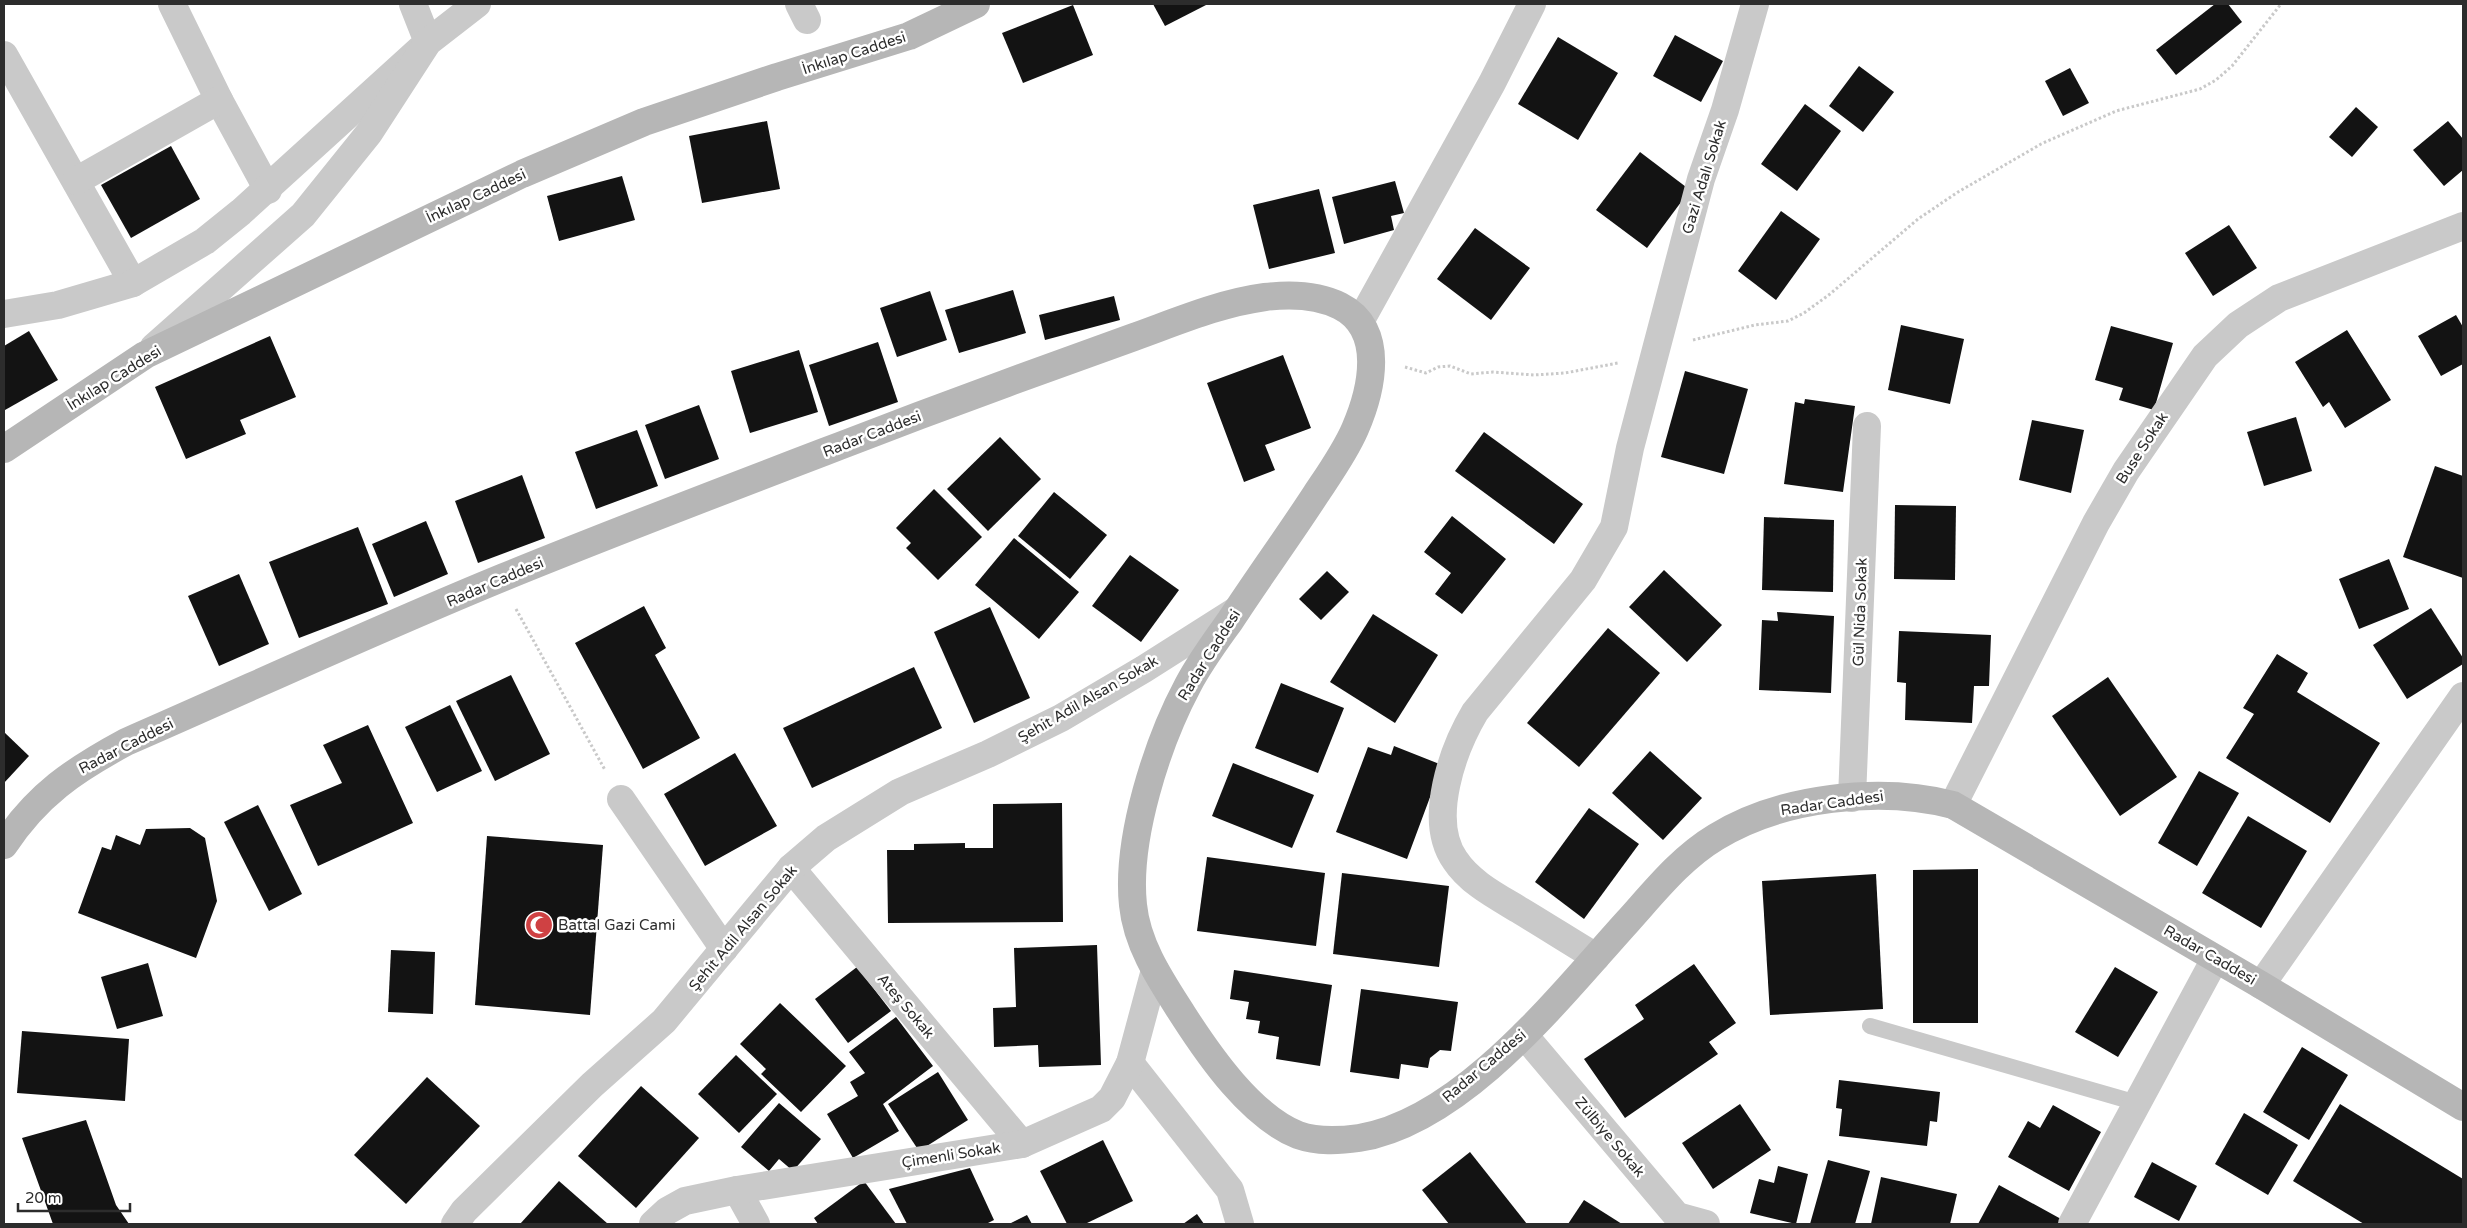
<svg xmlns="http://www.w3.org/2000/svg" width="2467" height="1228" viewBox="0 0 2467 1228" font-family="'Varela Round',sans-serif">
<rect width="100%" height="100%" fill="#fff"/>
<g fill="#131313">
<polygon points="1153,4 1208,4 1165,26"/>
<polygon points="2215,4 2228,4 2242,22 2176,75 2156,50"/>
<polygon points="1073,5 1093,55 1023,83 1002,33"/>
<polygon points="1675,35 1723,61 1701,102 1653,76"/>
<polygon points="1558,37 1618,73 1578,140 1518,104"/>
<polygon points="1859,66 1894,92 1863,132 1829,106"/>
<polygon points="2070,68 2089,103 2063,116 2045,81"/>
<polygon points="1805,104 1841,131 1797,191 1761,164"/>
<polygon points="2356,107 2378,127 2352,157 2329,137"/>
<polygon points="767,121 780,189 702,203 689,136"/>
<polygon points="2448,121 2463,139 2463,170 2444,186 2413,150"/>
<polygon points="171,146 200,199 131,238 101,185"/>
<polygon points="1640,152 1690,190 1647,248 1596,210"/>
<polygon points="622,176 635,220 559,241 547,196"/>
<polygon points="1395,181 1404,213 1391,216 1394,230 1344,244 1332,197"/>
<polygon points="1319,189 1335,253 1269,269 1253,205"/>
<polygon points="1781,211 1820,239 1776,300 1738,271"/>
<polygon points="2229,225 2257,268 2213,296 2185,253"/>
<polygon points="1475,228 1530,268 1491,320 1437,279"/>
<polygon points="1013,290 1026,333 959,353 945,310"/>
<polygon points="930,291 947,340 897,357 880,308"/>
<polygon points="1114,296 1120,320 1045,340 1039,315"/>
<polygon points="2456,315 2463,327 2463,364 2441,376 2418,336"/>
<polygon points="1901,325 1964,339 1950,404 1888,390"/>
<polygon points="2111,326 2173,343 2154,410 2119,400 2123,388 2095,380"/>
<polygon points="2347,330 2391,400 2345,428 2329,402 2323,407 2295,362"/>
<polygon points="29,331 58,380 5,410 4,346"/>
<polygon points="270,336 296,397 240,420 246,434 186,459 155,387"/>
<polygon points="878,342 898,402 829,426 809,365"/>
<polygon points="799,350 818,412 750,433 731,371"/>
<polygon points="1283,355 1311,428 1265,445 1275,470 1244,482 1207,383"/>
<polygon points="1685,371 1748,389 1724,474 1661,457"/>
<polygon points="1805,399 1855,406 1843,492 1784,484 1795,402 1804,404"/>
<polygon points="699,405 719,459 665,479 645,425"/>
<polygon points="2296,417 2312,471 2264,486 2247,432"/>
<polygon points="2032,420 2084,430 2071,493 2019,480"/>
<polygon points="637,430 658,486 596,509 575,452"/>
<polygon points="1484,432 1583,504 1554,544 1455,471"/>
<polygon points="1000,437 1041,479 988,531 947,489"/>
<polygon points="2435,466 2463,476 2463,578 2403,557"/>
<polygon points="522,475 545,538 478,563 455,501"/>
<polygon points="934,489 982,537 938,580 906,548 911,543 896,528"/>
<polygon points="1054,492 1107,535 1070,579 1018,536"/>
<polygon points="1895,505 1956,506 1955,580 1894,579"/>
<polygon points="1452,516 1506,559 1462,614 1435,594 1451,573 1424,552"/>
<polygon points="1764,517 1834,520 1833,592 1762,590"/>
<polygon points="426,521 448,574 394,597 372,544"/>
<polygon points="358,527 388,604 299,638 269,562"/>
<polygon points="1014,538 1079,592 1039,639 975,585"/>
<polygon points="1130,555 1179,590 1141,642 1092,606"/>
<polygon points="2389,559 2409,609 2359,629 2339,579"/>
<polygon points="1664,570 1722,625 1687,662 1629,607"/>
<polygon points="1327,571 1349,592 1321,620 1299,599"/>
<polygon points="239,574 269,644 219,666 188,596"/>
<polygon points="644,606 666,648 655,655 700,738 643,769 575,643"/>
<polygon points="990,607 1030,698 974,723 934,632"/>
<polygon points="2431,608 2463,658 2463,664 2407,699 2373,645"/>
<polygon points="1777,612 1834,616 1831,693 1759,690 1762,620 1778,621"/>
<polygon points="1373,614 1438,655 1395,723 1330,682"/>
<polygon points="1608,628 1660,673 1579,767 1527,723"/>
<polygon points="1899,631 1991,635 1989,686 1974,686 1972,723 1905,720 1906,683 1897,682"/>
<polygon points="2277,654 2308,673 2297,692 2380,743 2330,823 2226,758 2254,714 2243,708"/>
<polygon points="914,667 942,728 812,788 783,728"/>
<polygon points="511,675 550,754 495,781 456,701"/>
<polygon points="2108,677 2177,777 2120,816 2052,716"/>
<polygon points="1281,683 1344,708 1318,773 1255,748"/>
<polygon points="450,705 482,771 437,792 405,727"/>
<polygon points="368,725 413,823 318,866 290,805 342,783 323,745"/>
<polygon points="4,732 29,756 4,783"/>
<polygon points="1394,746 1442,765 1407,859 1336,832 1368,747 1391,755"/>
<polygon points="1650,751 1702,798 1663,840 1612,793"/>
<polygon points="735,753 777,826 705,866 664,794"/>
<polygon points="1233,763 1314,795 1292,848 1212,816"/>
<polygon points="2199,771 2239,793 2197,866 2158,843"/>
<polygon points="1062,803 1063,922 888,923 887,850 914,850 914,844 965,843 965,848 993,848 993,804"/>
<polygon points="258,805 302,894 269,911 224,822"/>
<polygon points="1589,808 1639,844 1584,919 1535,882"/>
<polygon points="2248,816 2307,851 2261,928 2202,893"/>
<polygon points="190,828 205,838 217,901 196,958 78,913 102,847 111,850 116,835 140,845 146,829"/>
<polygon points="487,836 603,845 590,1015 475,1005"/>
<polygon points="1207,857 1325,873 1316,946 1197,931"/>
<polygon points="1978,869 1978,1023 1913,1023 1913,870"/>
<polygon points="1342,873 1449,886 1439,967 1333,954"/>
<polygon points="1876,874 1883,1009 1770,1015 1762,881"/>
<polygon points="1097,945 1101,1065 1039,1067 1038,1045 994,1047 993,1008 1016,1007 1014,948"/>
<polygon points="391,950 435,952 433,1014 388,1012"/>
<polygon points="148,963 163,1016 117,1029 101,977"/>
<polygon points="1694,964 1736,1023 1709,1042 1718,1054 1625,1118 1584,1059 1644,1019 1635,1005"/>
<polygon points="857,967 891,1011 848,1043 815,999"/>
<polygon points="2115,967 2158,992 2118,1057 2075,1032"/>
<polygon points="1234,970 1332,985 1320,1066 1276,1059 1279,1037 1258,1033 1260,1021 1246,1019 1249,1002 1230,999"/>
<polygon points="1361,989 1458,1002 1451,1051 1440,1050 1430,1058 1428,1068 1401,1064 1399,1079 1350,1072"/>
<polygon points="780,1003 846,1066 801,1112 761,1074 766,1069 740,1044"/>
<polygon points="896,1017 933,1066 883,1104 899,1131 853,1158 827,1114 858,1096 850,1082 865,1073 849,1052"/>
<polygon points="22,1031 129,1039 125,1101 17,1093"/>
<polygon points="2302,1047 2348,1075 2309,1140 2263,1112"/>
<polygon points="736,1055 777,1094 739,1133 698,1094"/>
<polygon points="938,1072 968,1120 919,1151 888,1104"/>
<polygon points="427,1077 480,1126 406,1204 354,1155"/>
<polygon points="1839,1080 1940,1092 1937,1122 1930,1121 1927,1146 1839,1136 1842,1109 1836,1108"/>
<polygon points="641,1086 699,1138 636,1208 578,1156"/>
<polygon points="779,1103 821,1139 793,1171 779,1159 769,1171 741,1147"/>
<polygon points="1740,1104 1771,1150 1713,1189 1682,1143"/>
<polygon points="2340,1104 2463,1179 2463,1224 2364,1224 2293,1181"/>
<polygon points="2053,1105 2101,1132 2069,1191 2008,1157 2028,1121 2040,1128"/>
<polygon points="2244,1113 2298,1145 2268,1195 2215,1164"/>
<polygon points="86,1120 116,1205 129,1224 53,1224 22,1138"/>
<polygon points="1103,1140 1133,1201 1085,1224 1067,1224 1040,1171"/>
<polygon points="1470,1152 1527,1224 1449,1224 1422,1190"/>
<polygon points="1828,1160 1870,1171 1855,1224 1810,1224"/>
<polygon points="2152,1162 2197,1186 2179,1221 2134,1197"/>
<polygon points="1778,1166 1808,1174 1796,1224 1750,1213 1759,1179 1774,1183"/>
<polygon points="970,1168 994,1220 986,1224 907,1224 889,1189"/>
<polygon points="1881,1177 1957,1194 1950,1224 1871,1224"/>
<polygon points="559,1181 608,1224 520,1224"/>
<polygon points="864,1181 896,1224 818,1224 814,1218"/>
<polygon points="1999,1185 2061,1219 2058,1224 1978,1224"/>
<polygon points="1584,1200 1622,1224 1568,1224"/>
<polygon points="1197,1214 1204,1224 1183,1224"/>
<polygon points="1027,1215 1032,1224 1009,1224"/>
</g>
<g fill="none" stroke-linecap="round" stroke-linejoin="round">
<g stroke="#c9c9c9" stroke-width="3" stroke-dasharray="2.5 2.5" stroke-linecap="butt">
<polyline points="1693,340 1755,325 1788,321 1804,313 1830,294 1918,219 1958,192 2041,144 2116,111 2200,89 2216,80 2232,66 2281,4"/>
<polyline points="1405,367 1426,373 1438,367 1450,366 1471,374 1493,372 1534,375 1565,373 1618,363"/>
<polyline points="516,609 605,770"/>
</g>
<polyline stroke="#c9c9c9" stroke-width="16" points="1870,1026 2137,1103"/>
<g stroke="#c9c9c9" stroke-width="28">
<polyline points="172,4 219,100 268,190"/>
<polyline points="799,4 807,20"/>
<polyline points="4,55 133,283 58,305 4,314"/>
<polyline points="76,181 219,100"/>
<polyline points="133,283 205,241 241,212 428,42 413,4"/>
<polyline points="1361,320 1492,83 1532,4"/>
<polyline points="154,347 303,215 369,133 428,42 477,4"/>
<polyline points="1852,798 1867,426"/>
<polyline points="621,799 724,949"/>
<polyline points="1953,805 2096,523 2126,471 2205,356 2238,325 2279,298 2463,226"/>
<polyline points="791,868 1022,1144"/>
<path d="M1596 957C1571 942 1546 926 1521 911 1498 897 1470 883 1455 860 1427 820 1453 749 1475 712L1583 580 1614 527 1630 448 1701 179 1725 110 1755 4"/>
<polyline points="2261,985 2463,696"/>
<polyline points="1524,1035 1677,1216 1706,1224"/>
<polyline points="1130,1063 1230,1190 1240,1224"/>
<polyline points="737,1190 756,1224"/>
<polyline points="455,1224 464,1211 592,1085 664,1021 791,868 826,838 900,792 988,754 1061,718 1144,669 1237,610"/>
<polyline points="653,1224 667,1211 685,1201 737,1190 1022,1144 1101,1109 1112,1098 1130,1063 1155,970"/>
<polyline points="2072,1224 2215,959"/>
</g>
<g stroke="#b6b6b6" stroke-width="28">
<polyline points="4,449 145,355 522,174 644,122 777,77 909,36 976,4"/>
<path d="M4 845C37 795 74 770 126 742 252 687 377 629 504 577 641 521 780 469 918 416 990 389 1061 363 1134 337 1176 322 1220 303 1265 297 1290 294 1318 295 1340 306 1386 329 1372 390 1355 429 1345 452 1330 473 1316 494 1288 537 1258 578 1230 621 1215 642 1200 662 1188 685 1157 743 1126 839 1133 905 1137 946 1162 982 1183 1015 1210 1057 1251 1116 1298 1135 1318 1142 1338 1141 1359 1138 1463 1121 1560 996 1628 921 1655 891 1681 858 1716 837 1781 797 1880 786 1953 805L2261 985 2463 1107"/>
</g>
</g>
<defs>
<g id="mosque-disc" transform="scale(1.4375)"><circle r="9.5" fill="#cf4143" stroke="#fff"/><path d="M3.5-4.9A6 6 0 1 0 3.5 4.9A5 5 0 1 1 3.5-4.9Z" fill="#fff"/></g>
</defs>
<g fill-rule="evenodd">
<use href="#mosque-disc" x="539" y="925"/>
</g>
<g text-anchor="middle" dominant-baseline="central" stroke-width="5" stroke-linejoin="round" paint-order="stroke">
<g font-size="15" fill="#2c2c2c" stroke="#fff">
<text transform="translate(854 53) rotate(-18)">İnkılap Caddesi</text>
<text transform="translate(1704 177) rotate(-73)">Gazi Adalı Sokak</text>
<text transform="translate(476 196) rotate(-25)">İnkılap Caddesi</text>
<text transform="translate(114 378) rotate(-32)">İnkılap Caddesi</text>
<text transform="translate(872 434) rotate(-21)">Radar Caddesi</text>
<text transform="translate(2142 448) rotate(-57)">Buse Sokak</text>
<text transform="translate(495 582) rotate(-23)">Radar Caddesi</text>
<text transform="translate(1860 612) rotate(-88)">Gül Nida Sokak</text>
<text transform="translate(1209 655) rotate(-58)">Radar Caddesi</text>
<text transform="translate(1088 699) rotate(-30)">Şehit Adil Alsan Sokak</text>
<text transform="translate(126 746) rotate(-27)">Radar Caddesi</text>
<text transform="translate(1832 803) rotate(-8)">Radar Caddesi</text>
<text transform="translate(743 928) rotate(-50)">Şehit Adil Alsan Sokak</text>
<text transform="translate(2210 955) rotate(30)">Radar Caddesi</text>
<text transform="translate(906 1006) rotate(50)">Ateş Sokak</text>
<text transform="translate(1484 1066) rotate(-40)">Radar Caddesi</text>
<text transform="translate(1610 1137) rotate(50)">Zülbiye Sokak</text>
<text transform="translate(951 1155) rotate(-9)">Çimenli Sokak</text>
</g>
<g font-size="15" fill="#2c2c2c" stroke="#fff" text-anchor="start">
<text x="558" y="925">Battal Gazi Cami</text>
</g>
</g>
<rect width="2467" height="1228" fill="none" stroke="#2c2c2c" stroke-width="10"/>
<path d="M18 1203v8h112v-8" fill="none" stroke="#2c2c2c" stroke-width="2.5"/>
<text x="25" y="1203" font-size="15" fill="#2c2c2c" stroke="#ffffff" stroke-width="4" paint-order="stroke">20 m</text>
</svg>
